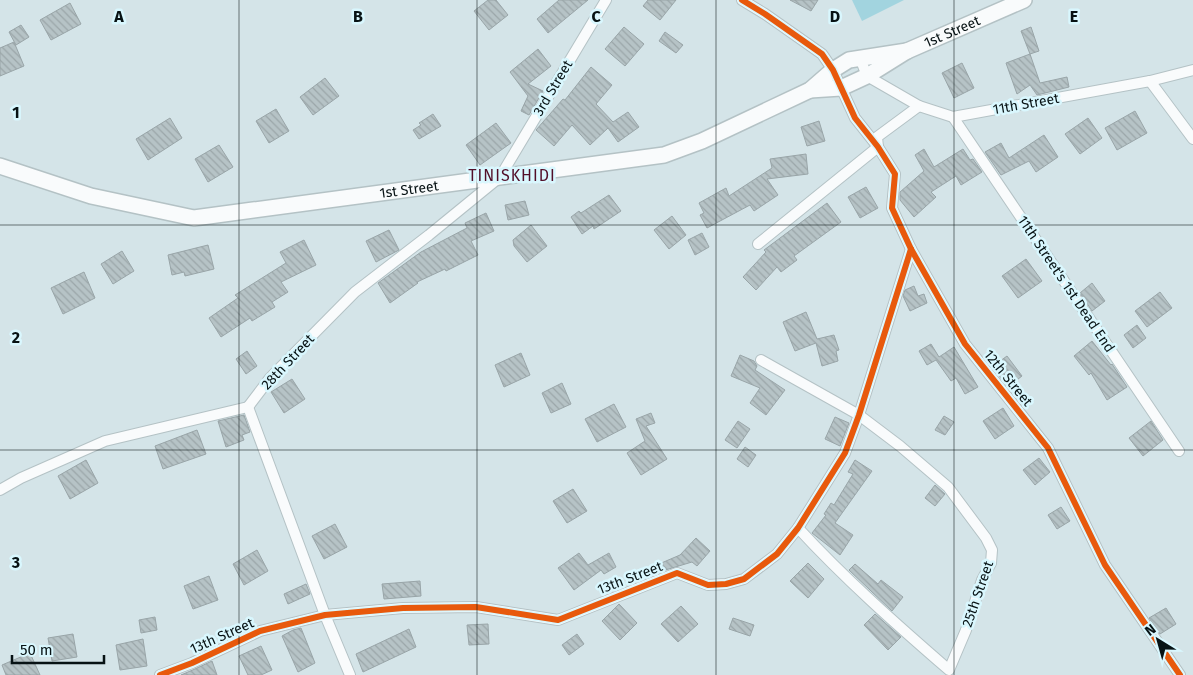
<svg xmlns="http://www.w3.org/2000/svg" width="1193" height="675" viewBox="0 0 1193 675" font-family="'Fira Sans',sans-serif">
<defs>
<pattern id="building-back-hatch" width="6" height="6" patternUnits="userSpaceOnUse" patternTransform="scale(1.25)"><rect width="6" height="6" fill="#b6c3c6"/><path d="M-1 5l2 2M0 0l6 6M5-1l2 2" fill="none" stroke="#9ba6a9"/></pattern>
</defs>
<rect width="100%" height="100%" fill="#d4e4e8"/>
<polygon fill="#a2d4df" points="852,0 904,0 862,21"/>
<g fill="url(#building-back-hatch)" stroke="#99a5a8">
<polygon points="488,0 496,0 508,15 489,30 474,11"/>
<polygon points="559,0 588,0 548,33 537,19"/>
<polygon points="648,0 676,0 660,20 643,6"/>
<polygon points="790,0 818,0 811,11"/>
<polygon points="70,3 81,24 51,40 40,20"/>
<polygon points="21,25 29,37 16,45 9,32"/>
<polygon points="624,27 644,44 625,66 605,49"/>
<polygon points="1031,27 1039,51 1030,54 1021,31"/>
<polygon points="665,32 683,45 676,53 659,41"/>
<polygon points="14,42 24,66 0,76 0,48"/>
<polygon points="538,49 551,66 528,84 543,91 529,115 521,111 528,96 510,72"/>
<polygon points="1030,54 1040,83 1067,77 1069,87 1037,95 1030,85 1017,94 1006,63"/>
<polygon points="962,63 974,88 954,98 942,73"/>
<polygon points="591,67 612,85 596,104 613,122 628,112 639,127 618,142 608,128 590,145 572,125 554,146 536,130 563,99 565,100"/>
<polygon points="325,78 339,96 313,115 300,97"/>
<polygon points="276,109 289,131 269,143 256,121"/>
<polygon points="1135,111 1147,133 1117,150 1105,128"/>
<polygon points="433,114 441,126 419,139 413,130 421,125 419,123"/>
<polygon points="170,118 182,138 148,160 136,139"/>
<polygon points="1088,118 1102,138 1080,154 1065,134"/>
<polygon points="819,121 825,141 807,146 801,127"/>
<polygon points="496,123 511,143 480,165 466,145"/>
<polygon points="1044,135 1058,157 1036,172 1029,161 1001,175 985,152 1001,143 1009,158"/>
<polygon points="219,145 233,167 208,182 195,159"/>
<polygon points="924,149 934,167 963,149 970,160 973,159 982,172 961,185 956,176 931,192 936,197 914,217 900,200 900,192 924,171 915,155"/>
<polygon points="806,154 808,174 767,179 778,195 754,211 750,205 707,228 700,215 704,213 699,203 726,188 729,196 772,168 770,159"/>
<polygon points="866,187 878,208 860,218 848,197"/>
<polygon points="609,195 621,211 594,229 593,226 582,234 571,217 579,211 581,213"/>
<polygon points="525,201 529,215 508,220 505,205"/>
<polygon points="827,203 841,222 794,256 797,260 781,272 777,267 756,290 743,277 766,252 764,250"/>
<polygon points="486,213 494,231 471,241 478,255 446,271 445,269 417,282 418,283 390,303 378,283 421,252 467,228 465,223"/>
<polygon points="672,216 686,235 669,249 654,230"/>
<polygon points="531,225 547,246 527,262 514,246 513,240"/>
<polygon points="389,230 399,250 376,262 366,241"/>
<polygon points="702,233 709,247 695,255 688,240"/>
<polygon points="304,240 316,265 281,282 288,292 272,302 275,307 252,321 250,318 221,337 209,318 238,298 235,295 286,263 280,252"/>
<polygon points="208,245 214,269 185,276 184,272 172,275 168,255"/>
<polygon points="122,251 134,271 113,284 101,264"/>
<polygon points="1026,259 1042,281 1018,298 1002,276"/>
<polygon points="84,272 95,298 63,314 51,288"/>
<polygon points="1092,283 1105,301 1092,311 1080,293"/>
<polygon points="914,286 918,296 924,294 927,303 910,311 903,296 905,290"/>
<polygon points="1160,292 1172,308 1147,327 1135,311"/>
<polygon points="806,312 817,339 834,335 839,350 836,351 838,361 822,366 816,343 795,351 783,322"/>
<polygon points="1137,325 1146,338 1133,348 1124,335"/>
<polygon points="1092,341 1111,365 1112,364 1127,387 1107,400 1091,373 1089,375 1074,356"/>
<polygon points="931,344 939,357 954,347 978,387 965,394 956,378 951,381 936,360 927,365 919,351"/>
<polygon points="247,351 257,366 246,374 236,359"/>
<polygon points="521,353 530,375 504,387 495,365"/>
<polygon points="740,355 754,361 757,366 755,370 785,390 766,415 750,403 760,388 731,376"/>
<polygon points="1007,356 1022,376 1008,387 992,367"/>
<polygon points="292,379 305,399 284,413 271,392"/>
<polygon points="562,383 571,404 551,413 542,393"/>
<polygon points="614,404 626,427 597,442 585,419"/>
<polygon points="1003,408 1014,426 995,439 983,421"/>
<polygon points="651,413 655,423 646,426 667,459 641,475 627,453 645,441 636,419"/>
<polygon points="244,415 250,432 242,435 244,440 226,447 218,421"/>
<polygon points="944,416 954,422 945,435 935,430"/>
<polygon points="835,417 849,423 840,446 825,439"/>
<polygon points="738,421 750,429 737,448 725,440"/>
<polygon points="1151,421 1163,440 1143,456 1129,438"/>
<polygon points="197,430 206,454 163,469 155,446"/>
<polygon points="745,447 756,455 748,467 737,459"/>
<polygon points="1039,458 1050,472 1035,485 1023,470"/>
<polygon points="86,460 98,483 70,499 58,476"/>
<polygon points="855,460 872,471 835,523 853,535 840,555 812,533 826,515 824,514 831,503 834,505 853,474 848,472"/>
<polygon points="935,485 945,494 935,506 925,498"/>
<polygon points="573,489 587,511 567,523 553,501"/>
<polygon points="1061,507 1070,521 1057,529 1048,515"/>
<polygon points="335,524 347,547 324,559 312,536"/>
<polygon points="696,538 710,551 697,566 692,562 662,571 659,564 680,555"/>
<polygon points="257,550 268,571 244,585 233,564"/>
<polygon points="579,553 588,565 609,553 616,567 604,574 601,570 574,590 558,568"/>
<polygon points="808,563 824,579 808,598 790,581"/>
<polygon points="855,564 878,584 881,580 903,597 892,611 849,570"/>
<polygon points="209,576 218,600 193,609 184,586"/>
<polygon points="420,581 421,596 384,599 382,584"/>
<polygon points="306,584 310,594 288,604 284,594"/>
<polygon points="619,604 637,623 620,640 602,621"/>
<polygon points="681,606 698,624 678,642 661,624"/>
<polygon points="1166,608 1176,624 1160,634 1149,618"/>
<polygon points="875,614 901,637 888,650 864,625"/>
<polygon points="155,617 157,630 141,633 139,620"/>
<polygon points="733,618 754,625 750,636 729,629"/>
<polygon points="488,624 489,644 469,645 467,625"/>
<polygon points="301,628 315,663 298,672 282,636 293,630"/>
<polygon points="409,629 416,647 363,672 356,654"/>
<polygon points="73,634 77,657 52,661 48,638"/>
<polygon points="577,634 584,644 569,655 562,645"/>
<polygon points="143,639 147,666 120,670 116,645"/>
<polygon points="261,646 272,670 261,675 248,675 239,656"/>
<polygon points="30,653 40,675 6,675 2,665"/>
<polygon points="212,661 217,675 181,675 195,669"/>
</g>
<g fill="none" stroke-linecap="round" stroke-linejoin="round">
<g stroke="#b4c2c5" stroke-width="12">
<g id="street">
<polyline points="742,0 765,14 822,54 833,70 855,118 878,147 895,174 892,208 911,249 965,344 1048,448 1105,565 1180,675"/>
<polyline points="860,58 867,76 919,106 953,117 1150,81 1193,70"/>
<polyline points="1150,81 1193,139"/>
<polyline points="953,117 1179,451"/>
<polyline points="758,244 878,147 877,137 919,106"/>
<path d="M761 360 859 415 900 446 948 487 986 538 992 550 991 563 982 580 966 630 949 670C897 625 845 579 798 528"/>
<polyline points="248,407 270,378 355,292 429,235 500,177 606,0"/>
<polyline points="248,407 325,615 350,675"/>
<polyline points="0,490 21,478 105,441 248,407"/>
<polyline points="160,675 192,663 260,631 325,615 403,608 476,607 558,620 677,573 708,585 726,584 744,579 777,554 798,528 845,453 859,415 911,249"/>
</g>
</g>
<g stroke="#b4c2c5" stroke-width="18">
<g id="secondary">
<path id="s1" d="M810 90 841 88 867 76 907 51 1024 0"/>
<path id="s2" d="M0 166 91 196 194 218 664 155 702 141 810 90 833 70 849 60 907 51"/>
</g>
</g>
<use href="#street" stroke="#f9fbfc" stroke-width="10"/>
<use href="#secondary" stroke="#f9fbfc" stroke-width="15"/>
<g stroke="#d9f7fe" stroke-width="9">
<g id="cycleway">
<polyline points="742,0 765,14 822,54 833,70 855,118 878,147 895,174 892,208 911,249 965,344 1048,448 1105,565 1180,675"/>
<polyline points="160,675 192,663 260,631 325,615 403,608 476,607 558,620 677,573 708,585 726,584 744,579 777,554 798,528 845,453 859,415 911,249"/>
</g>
</g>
<use href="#cycleway" stroke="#e8590c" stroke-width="6"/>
</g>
<path fill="none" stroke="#071214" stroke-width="1" stroke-opacity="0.55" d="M239 0V675M477 0V675M716 0V675M954 0V675M0 225H1193M0 450H1193"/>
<g text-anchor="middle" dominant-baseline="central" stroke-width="5" stroke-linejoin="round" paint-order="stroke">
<g font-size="14" fill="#071214" stroke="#d9f7fe">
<text stroke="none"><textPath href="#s1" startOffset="156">1st Street</textPath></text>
<text transform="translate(553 88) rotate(-59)">3rd Street</text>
<text transform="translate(1026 104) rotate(-10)">11th Street</text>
<text stroke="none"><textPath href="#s2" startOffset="418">1st Street</textPath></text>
<text transform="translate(1066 284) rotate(56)">11th Street's 1st Dead End</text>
<text transform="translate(288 362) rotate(-47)">28th Street</text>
<text transform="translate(1008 378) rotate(51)">12th Street</text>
<text transform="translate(630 578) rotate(-21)">13th Street</text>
<text transform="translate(978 594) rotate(-71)">25th Street</text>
<text transform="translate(222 636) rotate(-24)">13th Street</text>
</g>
<g font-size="16" letter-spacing="1" fill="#520f29" stroke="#d9f7fe">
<text x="512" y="175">TINISKHIDI</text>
</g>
</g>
<g font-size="16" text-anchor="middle" font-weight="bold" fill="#071214" stroke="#d9f7fe" stroke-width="5" stroke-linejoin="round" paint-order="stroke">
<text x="119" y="22">A</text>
<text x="358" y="22">B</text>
<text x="596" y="22">C</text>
<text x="835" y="22">D</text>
<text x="1074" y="22">E</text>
<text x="16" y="118">1</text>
<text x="16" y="343">2</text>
<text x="16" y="568">3</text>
</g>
<g transform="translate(1158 640) rotate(323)" stroke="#d9f7fe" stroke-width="4" paint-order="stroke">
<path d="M0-4L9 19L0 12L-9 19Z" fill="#071214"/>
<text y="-8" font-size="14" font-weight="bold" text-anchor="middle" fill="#071214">N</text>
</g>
<path d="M12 655v8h92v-8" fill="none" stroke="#071214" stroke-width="2.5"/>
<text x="20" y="655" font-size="15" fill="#071214" stroke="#d9f7fe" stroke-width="4" paint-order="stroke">50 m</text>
</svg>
